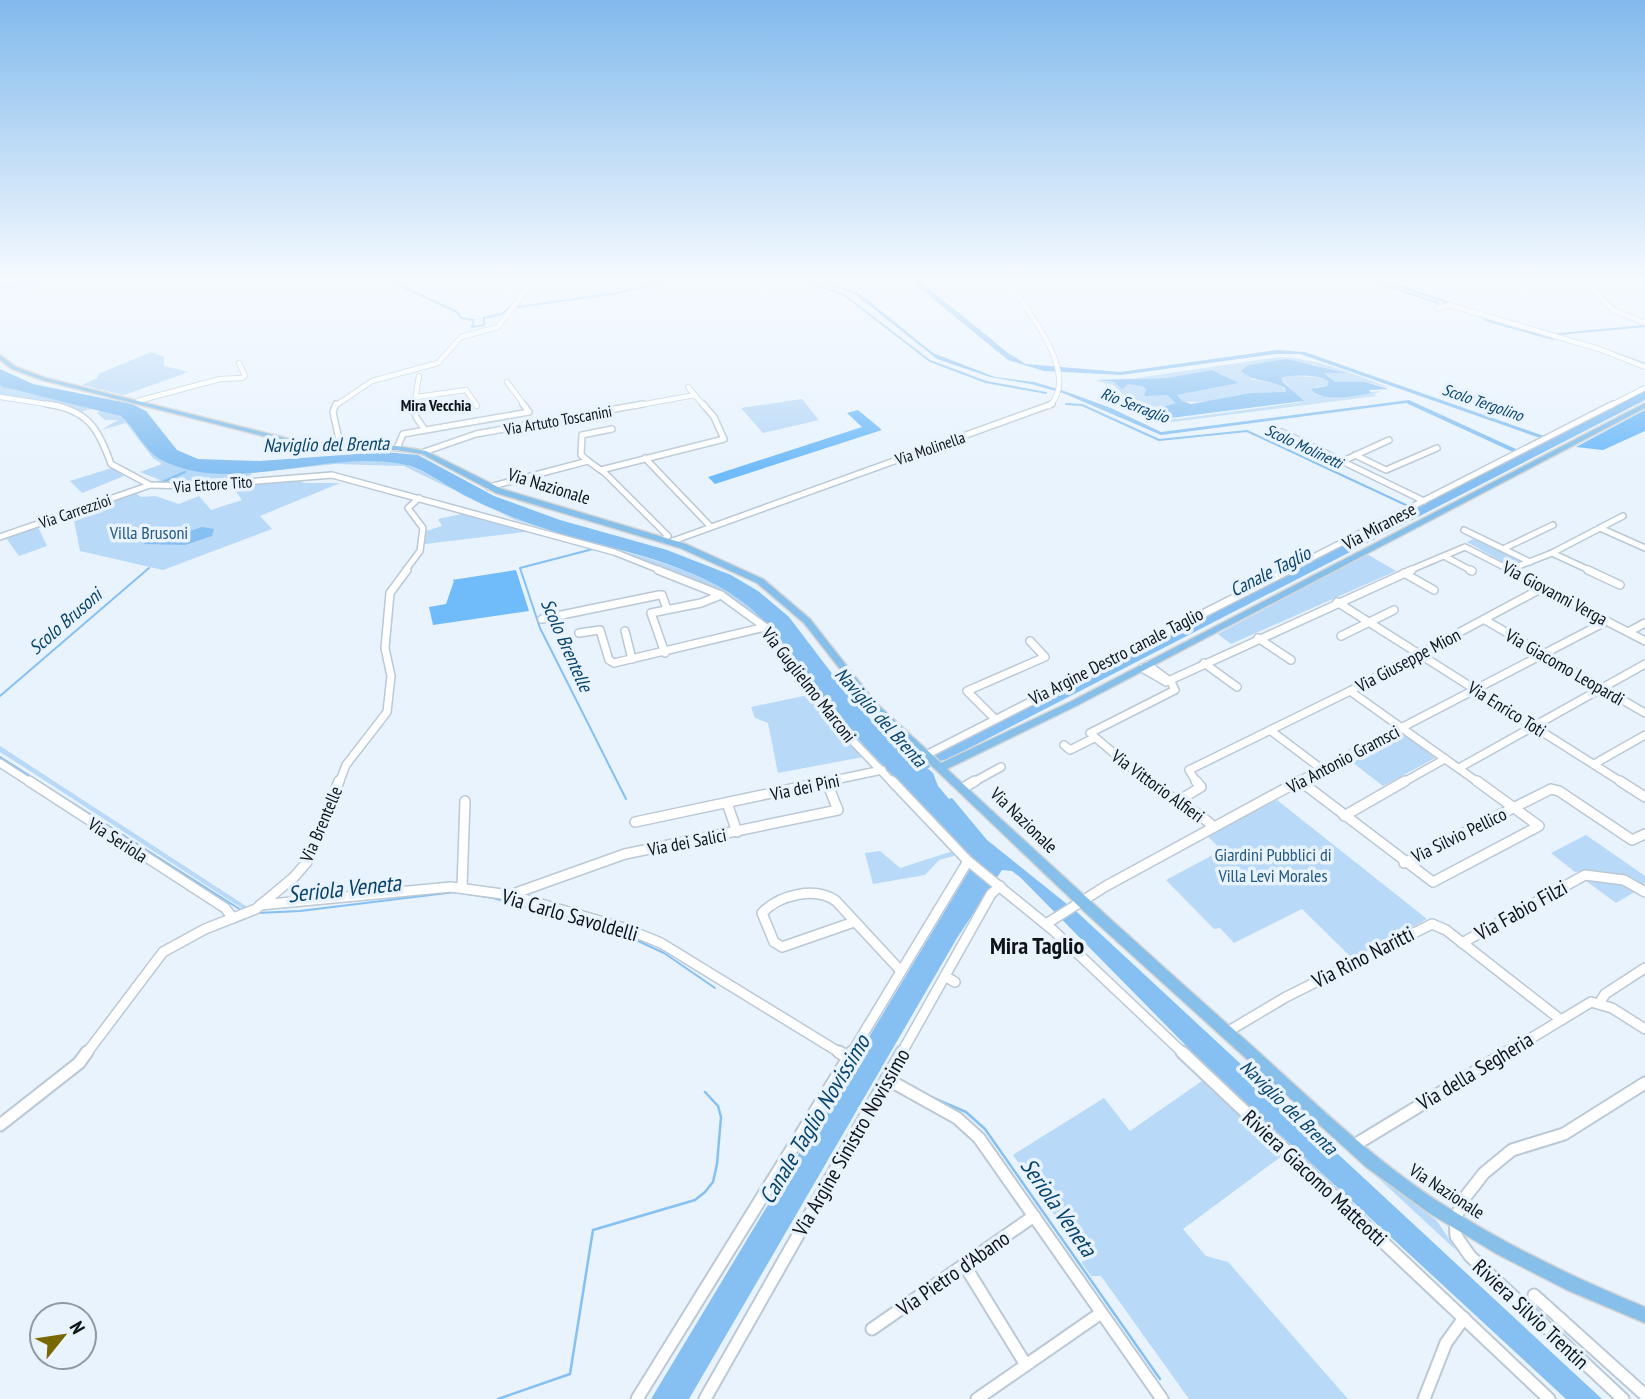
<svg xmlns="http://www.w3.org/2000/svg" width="1645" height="1399" viewBox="0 0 1645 1399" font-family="'PT Sans Narrow',sans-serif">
<rect width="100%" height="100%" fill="#e8f3fe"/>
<g fill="#b8d9f7">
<polygon points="0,276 87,276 86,279 0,290"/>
<polygon points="151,352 164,357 164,366 189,372 124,395 82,385 98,378 98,374"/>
<path d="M1279 357C1317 358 1356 375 1391 388L1365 382H1336L1324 372H1342L1329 371 1314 364 1250 379 1279 384 1287 392C1271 394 1190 405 1182 401L1177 395 1239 383 1212 370 1167 378 1096 379H1130Z"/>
<polygon points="1290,376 1316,377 1330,381 1327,386 1315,387 1317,395 1323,396 1382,391 1374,394 1377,396 1172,422 1148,417 1113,385 1095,381 1134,384 1142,386 1151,395 1167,395 1177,403 1148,412 1163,419 1178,419 1303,402 1281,378"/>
<path d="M0 385C35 400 92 399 121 416 133 423 139 435 147 446 161 464 185 470 208 472 272 478 338 451 401 464 421 468 435 479 452 489 473 501 497 511 519 520 588 547 665 554 729 592 779 622 801 672 837 716 877 764 926 804 967 852L827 711 765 623 732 598 616 551 515 520 404 466 335 464 252 473 246 482 181 486 153 484 160 480 140 472 162 464 153 458 126 423 101 430 118 420H105L97 413 100 411 91 409 80 412 69 407 0 396Z"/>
<polygon points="802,399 819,420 763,433 741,408"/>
<polygon points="112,468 124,476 82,493 70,481"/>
<polygon points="293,479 305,483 340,483 260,516 272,529 163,570 80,551 73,515 134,492 141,497 155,496 179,504 199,496 211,510 242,500 231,485"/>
<polygon points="466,513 532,531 425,544 426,531 442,526 438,519"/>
<polygon points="38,527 47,546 19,556 6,538"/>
<polygon points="1476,538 1523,560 1510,566 1467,542"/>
<polygon points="1367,554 1396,571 1231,644 1218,634"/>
<polygon points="808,695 863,757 778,773 768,723 755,718 751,707"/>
<polygon points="1405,734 1435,758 1383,786 1352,762"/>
<polygon points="0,746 249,908 245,910 232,902 30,771 0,752"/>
<polygon points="1277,800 1427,919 1353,959 1302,909 1234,943 1220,928 1214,929 1166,880 1222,850 1207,836"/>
<path d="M1586 835 1645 876V883L1640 886C1622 874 1596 869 1575 872L1551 853Z"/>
<polygon points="880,851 900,868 953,851 954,856 939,860 925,875 873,884 865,853"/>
<polygon points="1585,880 1619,882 1638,890 1616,903"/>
<polygon points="1202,1081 1282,1156 1183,1229 1206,1256 1228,1262 1348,1399 1189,1399 1101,1276 1091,1276 1082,1263 1083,1257 1013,1155 1104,1098 1130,1131"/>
<polygon points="1364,1165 1437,1221 1457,1251"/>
</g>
<g fill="#70bbf9">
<polygon points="858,410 882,430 715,484 708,477 862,427 847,413"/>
<polygon points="1645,410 1645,431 1603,450 1576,447"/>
<polygon points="516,570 529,611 433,625 429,607 446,604 454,581 452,580"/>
</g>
<g fill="#86c0f2">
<polygon points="805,276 859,293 933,353 995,377 1034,382 1064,391 1111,408 1161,432 1409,400 1518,450 1513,452 1406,403 1161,435 1063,393 1031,384 990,377 937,359 855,294"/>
<polygon points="905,276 920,281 1008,353 1026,364 1120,372 1277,350 1305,352 1544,436 1540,438 1300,354 1275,354 1121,375 1044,371 1008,360"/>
<path d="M1286 359 1346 373H1324L1336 382H1365L1389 389 1369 390 1371 393C1355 396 1321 403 1311 389L1327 386 1329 381C1316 375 1296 374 1281 378L1283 382 1304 401 1163 419 1148 412 1176 403 1167 395 1144 396 1146 390 1142 386 1128 384 1122 389 1114 382 1095 380 1167 378 1212 370 1239 383 1177 395 1182 401 1191 404 1251 393 1286 392 1285 388C1270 379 1255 383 1241 371L1249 365Z"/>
<path d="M0 369 33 384 132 404 146 411 177 450 198 459 259 461 385 452 418 455 494 496 560 520 667 550 731 575 758 591 789 617 846 692 871 720 933 773 938 786 949 799 952 798 987 840 1078 913 1602 1399H1566L1208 1068 1021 878 1012 871 1002 870 957 938 689 1399H651L975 861C931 811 880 766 837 715 795 666 777 617 716 585 655 552 584 545 520 520 497 511 474 501 453 489 435 479 421 467 401 464 326 449 229 497 160 459 144 450 135 428 121 416L3 387 0 385Z"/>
<polygon points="1645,391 1645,400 946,760 941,760 936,755"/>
<polygon points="202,527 214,529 212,536 185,545 144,544 148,539 165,539"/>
</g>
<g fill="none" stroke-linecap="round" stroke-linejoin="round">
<g stroke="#86c0f2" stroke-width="2">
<polyline points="379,276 457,312 461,318 474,320 472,327 484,325 484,318 502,314 510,307"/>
<polyline points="792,276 844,295 930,361 986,382 1046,393"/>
<polyline points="1358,276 1438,303"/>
<polyline points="1368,276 1450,303"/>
<polyline points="1583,276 1589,283"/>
<polyline points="1394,281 1445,276"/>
<polyline points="1603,297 1616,309"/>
<polyline points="518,307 617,293 690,276"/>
<polyline points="1485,320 1553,339"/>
<polyline points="1559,334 1645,326"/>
<polyline points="1609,351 1645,364"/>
<polyline points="1066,404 1082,405 1159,440 1247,431 1408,506"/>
<polyline points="160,483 185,472"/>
<polyline points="593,549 520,568 540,628 626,799"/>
<polyline points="0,696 149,568"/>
<polyline points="0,757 241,910"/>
<polyline points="257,913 300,911 455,892 493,898 623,934 664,953 715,988"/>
</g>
<g stroke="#86c0f2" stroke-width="2.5">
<polyline points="931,1097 966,1112 985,1129 1160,1379"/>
<polyline points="498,1399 570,1374 593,1230 695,1200 705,1192 713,1182 717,1164 721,1117 718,1106 705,1092"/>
</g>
<polyline stroke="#86c0f2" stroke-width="7" points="917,770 947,754"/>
<g stroke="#bbc8d5" stroke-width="6">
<g id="minor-far4">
<path d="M1004 276C1023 304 1083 375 1049 406"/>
<polyline points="1579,276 1613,310 1645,323"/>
<polyline points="1437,308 1449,305 1599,349 1645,367"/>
<polyline points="507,382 525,406"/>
<polyline points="688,387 704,406"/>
<polyline points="0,397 59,406"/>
<polyline points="417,397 466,390 477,406"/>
<polyline points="138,401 220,379 242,378 245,376 239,363"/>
<polyline points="335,406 372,381 438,363 461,337 498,327 537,276"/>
<polyline points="414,406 419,376"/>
<polyline points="634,406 695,395"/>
<polyline points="1610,406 1645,388"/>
</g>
</g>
<g stroke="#bbc8d5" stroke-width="8">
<g id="minor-far3">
<path d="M47 404C88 410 98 428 111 464L150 485 194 486 332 475 614 552 662 571"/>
<polyline points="336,404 333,412 341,449"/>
<polyline points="414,404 416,417 425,430"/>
<polyline points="1282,432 1424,501"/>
<polyline points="397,448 403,434 529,412 523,404"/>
<polyline points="424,452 476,434 643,404"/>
<polyline points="1355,455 1386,470 1437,448"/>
<polyline points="645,458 710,526"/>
<polyline points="588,461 581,455 582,435 612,429"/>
<polyline points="1343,461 1389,440"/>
<polyline points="601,470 724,439 714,417 703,404"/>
<polyline points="489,487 588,461 605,473 668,536 663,540"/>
<polyline points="1600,528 1645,548"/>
<polyline points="1464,530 1530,562"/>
<polyline points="0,537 150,485"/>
<polyline points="670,542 1052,404"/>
<polyline points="1505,548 1553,525"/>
<polyline points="1552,553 1591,571"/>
<polyline points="1444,556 1472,571"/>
<polyline points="1511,569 1552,553 1623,516"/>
<polyline points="405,571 420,551 423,528 408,508 419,498"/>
<polyline points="1286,571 1613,404"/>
<polyline points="1408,571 1465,547 1512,571"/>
</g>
</g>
<g stroke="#bbc8d5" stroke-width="10">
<g id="minor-far2">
<polyline points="658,570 721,595 765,627 827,714 893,783"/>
<polyline points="1470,570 1472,571"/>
<polyline points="1508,570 1645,641"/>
<polyline points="1588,570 1620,585"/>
<polyline points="1404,573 1434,590"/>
<polyline points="1337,602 1623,783"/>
<polyline points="542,619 659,595 662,595 667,609"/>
<polyline points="1485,620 1645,713"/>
<polyline points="625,631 632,659"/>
<polyline points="1628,632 1645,623"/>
<polyline points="579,633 600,630 609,660 614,663 765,627"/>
<polyline points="1341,636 1394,610"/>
<polyline points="1258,638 1291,660"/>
<polyline points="665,653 651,613 701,603 721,595"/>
<polyline points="1204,663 1237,687"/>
<polyline points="1148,665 1171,682 1175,690 1090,733 1149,783"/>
<polyline points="1142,668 1166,682 1412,570"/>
<polyline points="1350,691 1479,783"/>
<polyline points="995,719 967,691 1045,657 1030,641"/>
<polyline points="1270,730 1323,770"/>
<polyline points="1064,745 1070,750 1094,738"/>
<polyline points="926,755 1289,570"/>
<polyline points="0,763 31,783"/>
<polyline points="1594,764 1645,735"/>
<polyline points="1459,768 1645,664"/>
<polyline points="1300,781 1303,783"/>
<polyline points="339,783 346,765 387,712 391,676 385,648 390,593 407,570"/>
<polyline points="820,783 882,770"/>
<polyline points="972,783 1001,767"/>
<polyline points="1197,783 1189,770 1350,691 1544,587"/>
<polyline points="1295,783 1607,621"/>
<polyline points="1402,783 1445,759"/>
</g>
</g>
<g stroke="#bbc8d5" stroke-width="12">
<g id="minor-far1">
<polyline points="29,781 225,908 233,918"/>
<polyline points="892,781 968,861 1054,931 1184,1054"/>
<path d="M1147 781C1169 798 1192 807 1213 826"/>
<polyline points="1300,781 1433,882 1539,826 1477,781"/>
<polyline points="1620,781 1645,797"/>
<polyline points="963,788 975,781"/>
<polyline points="1182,802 1183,798 1201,787 1196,781"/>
<polyline points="727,803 737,832"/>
<polyline points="1344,816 1405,781"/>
<polyline points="635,822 828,781"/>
<polyline points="1404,863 1551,789 1559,791 1632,840 1645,834"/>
<polyline points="462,887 465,801"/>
<polyline points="510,895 625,854 838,810 827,783"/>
<polyline points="260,905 451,887 510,895 624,928 661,943 842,1054"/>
<path d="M854 922 782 947 774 942 762 913C779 895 815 886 836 901L900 970"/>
<polyline points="1046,924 1106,886 1299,781"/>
<polyline points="1462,943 1585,875 1624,880 1645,892"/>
<polyline points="946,977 955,982"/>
<polyline points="1600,1002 1605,994 1645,968"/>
<polyline points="1227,1032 1286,997 1432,924 1446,930 1561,1020"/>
<polyline points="86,1054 163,952 205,929 256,909 294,877 307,862 339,781"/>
<polyline points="851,1054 968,861"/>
<polyline points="901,1054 991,894 1000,886"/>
<polyline points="1505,1054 1591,1002 1612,1008 1645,1029"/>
</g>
</g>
<g stroke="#bbc8d5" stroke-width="15">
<g id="minor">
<polyline points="839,1052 847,1057"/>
<polyline points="1182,1052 1549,1399"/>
<polyline points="887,1079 957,1118 979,1138 1162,1399"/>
<polyline points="0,1125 79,1063 87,1052"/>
<polyline points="1353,1146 1508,1052"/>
<polyline points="965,1266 1026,1365"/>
<polyline points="1534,1295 1645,1395"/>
<polyline points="872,1329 1034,1216"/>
<polyline points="637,1399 852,1052"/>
<polyline points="705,1399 902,1052"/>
<polyline points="977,1399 1101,1313"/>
<polyline points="1424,1399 1446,1343 1464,1318"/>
<polyline points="1623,1399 1470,1256 1456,1236 1455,1219 1466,1196 1484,1173 1512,1150 1564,1134 1645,1083"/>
</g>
</g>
<g stroke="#d4d5d5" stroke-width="3">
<path id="major" d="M0 355 16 367 46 378 302 442 332 446H397L426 451 502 489 686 544 763 579 810 619 875 702 941 763 1070 702 1645 403V408L1076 706 947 769C1047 862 1148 954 1250 1044 1312 1100 1372 1159 1442 1204 1506 1245 1574 1278 1645 1307V1323L1567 1290 1497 1254 1429 1213 1366 1167 1090 917 869 706 804 623 757 583 680 548 496 493 422 454 397 450H332L302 446 42 380 12 369 0 360Z"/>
</g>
<use href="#minor-far4" stroke="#fff" stroke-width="4.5"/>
<use href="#minor-far3" stroke="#fff" stroke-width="5"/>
<use href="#minor-far2" stroke="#fff" stroke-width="7"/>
<use href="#minor-far1" stroke="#fff" stroke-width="9"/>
<use href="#minor" stroke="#fff" stroke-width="11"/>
<use href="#major" fill="#86bfe9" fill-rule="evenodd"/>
</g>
<linearGradient id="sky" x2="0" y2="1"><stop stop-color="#81b9ec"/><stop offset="0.59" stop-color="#f5faff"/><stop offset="1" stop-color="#f5faff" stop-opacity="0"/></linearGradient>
<rect width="1645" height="471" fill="url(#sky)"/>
<g text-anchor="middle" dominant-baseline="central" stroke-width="7" stroke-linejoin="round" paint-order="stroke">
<g font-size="16" font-style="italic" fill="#08436b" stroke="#e8f3fe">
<text transform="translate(1483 402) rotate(19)">Scolo Tergolino</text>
<text transform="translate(1135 405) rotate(21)">Rio Serraglio</text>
<text transform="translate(1304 446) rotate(25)">Scolo Molinetti</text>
</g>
<g font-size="16" font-weight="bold" fill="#0e1317" stroke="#e8f3fe">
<text x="436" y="405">Mira Vecchia</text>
</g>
<g font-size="16" fill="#0e1317" stroke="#e8f3fe">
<text transform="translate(558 420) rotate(-10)">Via Artuto Toscanini</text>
<text transform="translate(930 448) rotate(-19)">Via Molinella</text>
<text transform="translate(213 484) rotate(-4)">Via Ettore Tito</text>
<text transform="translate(75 511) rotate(-19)">Via Carrezzioi</text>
</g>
<g font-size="18" fill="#0e1317" stroke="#e8f3fe">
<text transform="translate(549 486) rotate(17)">Via Nazionale</text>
<text transform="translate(1379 526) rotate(-28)">Via Miranese</text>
<text transform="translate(1555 593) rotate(28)">Via Giovanni Verga</text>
<text transform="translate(1116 656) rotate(-27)">Via Argine Destro canale Taglio</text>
<text transform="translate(1408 660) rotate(-28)">Via Giuseppe Mion</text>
<text transform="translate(1565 667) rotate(30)">Via Giacomo Leopardi</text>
<text transform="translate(809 685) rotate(52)">Via Guglielmo Marconi</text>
<text transform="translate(1507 709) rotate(32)">Via Enrico Toti</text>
<text transform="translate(1343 759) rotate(-28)">Via Antonio Gramsci</text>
<text transform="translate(1158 786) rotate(36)">Via Vittorio Alfieri</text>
<text transform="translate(805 787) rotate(-12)">Via dei Pini</text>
<text transform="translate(1024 820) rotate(44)">Via Nazionale</text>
<text transform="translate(321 824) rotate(-67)">Via Brentelle</text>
<text transform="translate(1459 835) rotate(-26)">Via Silvio Pellico</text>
<text transform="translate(118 840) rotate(33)">Via Seriola</text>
<text transform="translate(687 842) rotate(-11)">Via dei Salici</text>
<text transform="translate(1447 1191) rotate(33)">Via Nazionale</text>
</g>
<g font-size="18" fill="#235882" stroke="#e8f3fe">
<text x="149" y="532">Villa Brusoni</text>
<text x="1273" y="854">Giardini Pubblici di<tspan x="1273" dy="21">Villa Levi Morales</tspan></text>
</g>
<g font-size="19" font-style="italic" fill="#08436b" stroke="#e8f3fe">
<text transform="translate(326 444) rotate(-1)">Naviglio del Brenta</text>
<text transform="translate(1270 571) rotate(-27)">Canale Taglio</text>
<text transform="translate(65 621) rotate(-41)">Scolo Brusoni</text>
<text transform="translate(567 645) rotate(66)">Scolo Brentelle</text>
<text transform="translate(881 717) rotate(48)">Naviglio del Brenta</text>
<text transform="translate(1289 1107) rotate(44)">Naviglio del Brenta</text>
</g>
<g font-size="21" fill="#0e1317" stroke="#e8f3fe">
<text transform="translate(1521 910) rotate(-29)">Via Fabio Filzi</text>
<text transform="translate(570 915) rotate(16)">Via Carlo Savoldelli</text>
<text transform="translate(1363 957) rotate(-27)">Via Rino Naritti</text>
<text transform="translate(1475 1071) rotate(-31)">Via della Segheria</text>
<text transform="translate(851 1142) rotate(-60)">Via Argine Sinistro Novissimo</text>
<text transform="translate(1315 1178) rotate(43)">Riviera Giacomo Matteotti</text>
<text transform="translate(953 1273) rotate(-35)">Via Pietro d'Abano</text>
<text transform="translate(1531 1314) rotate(43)">Riviera Silvio Trentin</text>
</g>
<g font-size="23" font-style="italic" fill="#08436b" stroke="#e8f3fe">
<text transform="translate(344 888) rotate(-6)">Seriola Veneta</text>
<text transform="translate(814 1119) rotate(-59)">Canale Taglio Novissimo</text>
<text transform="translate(1059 1207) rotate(55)">Seriola Veneta</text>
</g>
<g font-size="24" font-weight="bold" fill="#0e1317" stroke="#e8f3fe">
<text x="1037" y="945">Mira Taglio</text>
</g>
</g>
<g transform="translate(63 1336) rotate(60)"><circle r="33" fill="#e8f3fe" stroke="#9199a2" stroke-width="2"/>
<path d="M0-5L12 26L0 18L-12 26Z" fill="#796800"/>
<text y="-10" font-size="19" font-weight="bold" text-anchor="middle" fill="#0e1317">N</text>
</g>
</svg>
